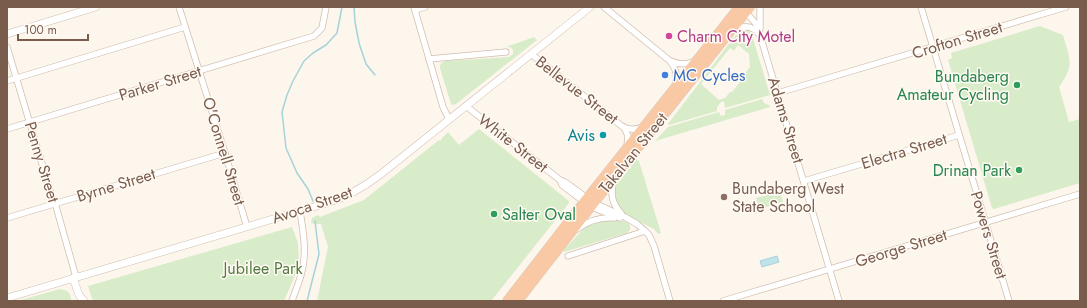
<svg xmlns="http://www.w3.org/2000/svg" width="1087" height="308" viewBox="0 0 1087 308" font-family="Jost,sans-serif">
<rect width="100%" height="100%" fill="#fdf6ec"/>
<g fill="#d8ecc9" fill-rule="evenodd">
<path d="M1040 26 1063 35C1070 59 1075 65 1059 87L1069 122 1080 119V183L994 209 992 208 948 60 952 58 951 53Z"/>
<path d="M746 29 749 31 752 35 770 95 725 108 724 102 722 101 717 107V111L669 125 668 124 738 32 742 30ZM738 45 749 54 750 67 743 76 744 77 732 92H730L725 98 719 100 701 84 730 48 734 51Z"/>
<path d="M534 37 537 40 456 104 453 105 451 104 440 68C440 64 441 63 445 61L509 57 513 54V50L510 47H506Z"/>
<polygon points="762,99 764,103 769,105 770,107 655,141 668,127 719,112 721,116 725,115 725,110"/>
<polygon points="479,129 569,201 569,203 491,301 317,301 328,247 321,224 314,224 311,223 312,218 318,215 320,217 364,200 439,140 440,141 442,139 442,138 448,132 459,145"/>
<polygon points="637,159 639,161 661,233 658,234 654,229 624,214 618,207 614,196 615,187"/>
<polygon points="780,191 783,202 759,209 756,198"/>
<path d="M612 219C618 220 626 220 630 225V230L627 233 564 252V250L585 227 596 221Z"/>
<polygon points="292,227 298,243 299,266 284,301 99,301 92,299 88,286"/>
<path d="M60 289C68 290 71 293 71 301H17Z"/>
</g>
<polygon fill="#bfe3e8" stroke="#a5d3da" points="777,256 779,262 762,267 760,261"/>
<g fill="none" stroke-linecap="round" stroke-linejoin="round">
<g stroke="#a5d3da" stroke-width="1.5">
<polyline points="354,7 355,22 359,43 366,64 375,75"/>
<polyline points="313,201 308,189 297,173 286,148 282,112 287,95 293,81 304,61 313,53 326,45 337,33 342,7"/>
<polyline points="307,301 319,254 315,221"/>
</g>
<g stroke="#d1beb0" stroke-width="7">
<g id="minor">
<polyline points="179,7 225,153 247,227"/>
<polyline points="414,7 443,107 449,119"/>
<path d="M604 7 670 61C676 69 678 75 675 85"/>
<polyline points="921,7 1009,301"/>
<polyline points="415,10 425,7"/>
<polyline points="744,11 751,18 757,25 839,301"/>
<polyline points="760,29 760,7"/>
<path d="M733 30C742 26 752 25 758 33"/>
<polyline points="7,47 52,197 55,203 76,277"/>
<path d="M531 54 623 127C630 130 636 130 642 127"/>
<polyline points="429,59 506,52"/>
<path d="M671 61C679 65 686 65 695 61"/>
<polyline points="7,81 185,27"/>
<polyline points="778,93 1066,7"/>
<polyline points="466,106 560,180 565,182 594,203 625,217 637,224 645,231 649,235 654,246 670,301"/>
<polyline points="624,127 628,136 627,146"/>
<polyline points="7,129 314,36 322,28 326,7"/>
<polyline points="560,180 562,185 591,207 620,218"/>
<path d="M614 181C610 193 612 204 621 213"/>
<polyline points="804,181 959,135"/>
<polyline points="7,218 225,153"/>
<path d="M577 229C588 221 601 217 614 218"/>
<polyline points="568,256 645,231"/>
<path d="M292 301C295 291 300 281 302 271 307 252 303 230 300 211"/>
<polyline points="723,301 1080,194"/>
</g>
</g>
<g stroke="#d1beb0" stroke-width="8">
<g id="tertiary">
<polyline points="7,34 96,7"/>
<polyline points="73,278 79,295 84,301"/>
<path d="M7 298 327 203C347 197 364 187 381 174L590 7"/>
</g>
</g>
<g stroke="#dad1cd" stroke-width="10">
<g id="trunk">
<polyline points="507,301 587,198 739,7"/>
<polyline points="518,301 594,203 750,7"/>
</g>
</g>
<use href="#minor" stroke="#fff" stroke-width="5.5"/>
<use href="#tertiary" stroke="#fff" stroke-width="7"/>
<use href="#trunk" stroke="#f9c8a4" stroke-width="9"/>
</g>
<circle fill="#d1479c" stroke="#fffaf3" stroke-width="1.5" cx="669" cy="36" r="4"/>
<circle fill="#3f7fe0" stroke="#fffaf3" stroke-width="1.5" cx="665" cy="75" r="4"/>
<g fill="#2e9e5b" stroke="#fffaf3" stroke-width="1.5">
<circle cx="1017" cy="85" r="4"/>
<circle cx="1019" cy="170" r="4"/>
<circle cx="494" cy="214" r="4"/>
</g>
<circle fill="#0f9aa8" stroke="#fffaf3" stroke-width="1.5" cx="603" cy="135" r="4"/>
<circle fill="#8d6e63" stroke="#fffaf3" stroke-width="1.5" cx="724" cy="197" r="4"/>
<g text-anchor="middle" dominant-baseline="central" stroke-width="3" stroke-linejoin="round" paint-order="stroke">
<g font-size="16" fill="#b23c85" stroke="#fffaf3" text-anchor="start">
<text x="677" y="36">Charm City Motel</text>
</g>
<g font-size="16" fill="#7a5c4d" stroke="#fffaf3">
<text transform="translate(957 40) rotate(-17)">Crofton Street</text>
<text transform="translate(160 83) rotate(-17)">Parker Street</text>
<text transform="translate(577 90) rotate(38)">Bellevue Street</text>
<text transform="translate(786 120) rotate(73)">Adams Street</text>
<text transform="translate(513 143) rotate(38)">White Street</text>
<text transform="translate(224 151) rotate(73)">O'Connell Street</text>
<text transform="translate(904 151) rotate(-17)">Electra Street</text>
<text transform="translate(633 153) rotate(-51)">Takalvan Street</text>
<text transform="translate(42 162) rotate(73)">Penny Street</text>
<text transform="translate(116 185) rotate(-17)">Byrne Street</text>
<text transform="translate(312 205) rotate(-19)">Avoca Street</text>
<text transform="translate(989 235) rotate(73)">Powers Street</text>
<text transform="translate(901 248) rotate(-17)">George Street</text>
</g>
<g font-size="16" fill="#366cbe" stroke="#fffaf3" text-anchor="start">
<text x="673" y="75">MC Cycles</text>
</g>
<g font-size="16" fill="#27864d" stroke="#fffaf3" text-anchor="end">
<text x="1009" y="76">Bundaberg<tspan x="1009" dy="18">Amateur Cycling</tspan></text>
<text x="1011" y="170">Drinan Park</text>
<text x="502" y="214" text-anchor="start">Salter Oval</text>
</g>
<g font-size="16" fill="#0d838f" stroke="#fffaf3" text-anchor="end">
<text x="595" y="135">Avis</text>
</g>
<g font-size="16" fill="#785e54" stroke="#fffaf3" text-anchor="start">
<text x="732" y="188">Bundaberg West<tspan x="732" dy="18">State School</tspan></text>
</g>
<g font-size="16" fill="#537a41" stroke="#fffaf3">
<text x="263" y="268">Jubilee Park</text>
</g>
</g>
<rect width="1087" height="308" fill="none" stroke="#7a5c4d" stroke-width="16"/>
<path d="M18 34v6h70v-6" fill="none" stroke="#7a5c4d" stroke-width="2"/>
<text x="24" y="34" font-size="12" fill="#7a5c4d" stroke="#fffaf3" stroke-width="3" paint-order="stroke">100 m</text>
</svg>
